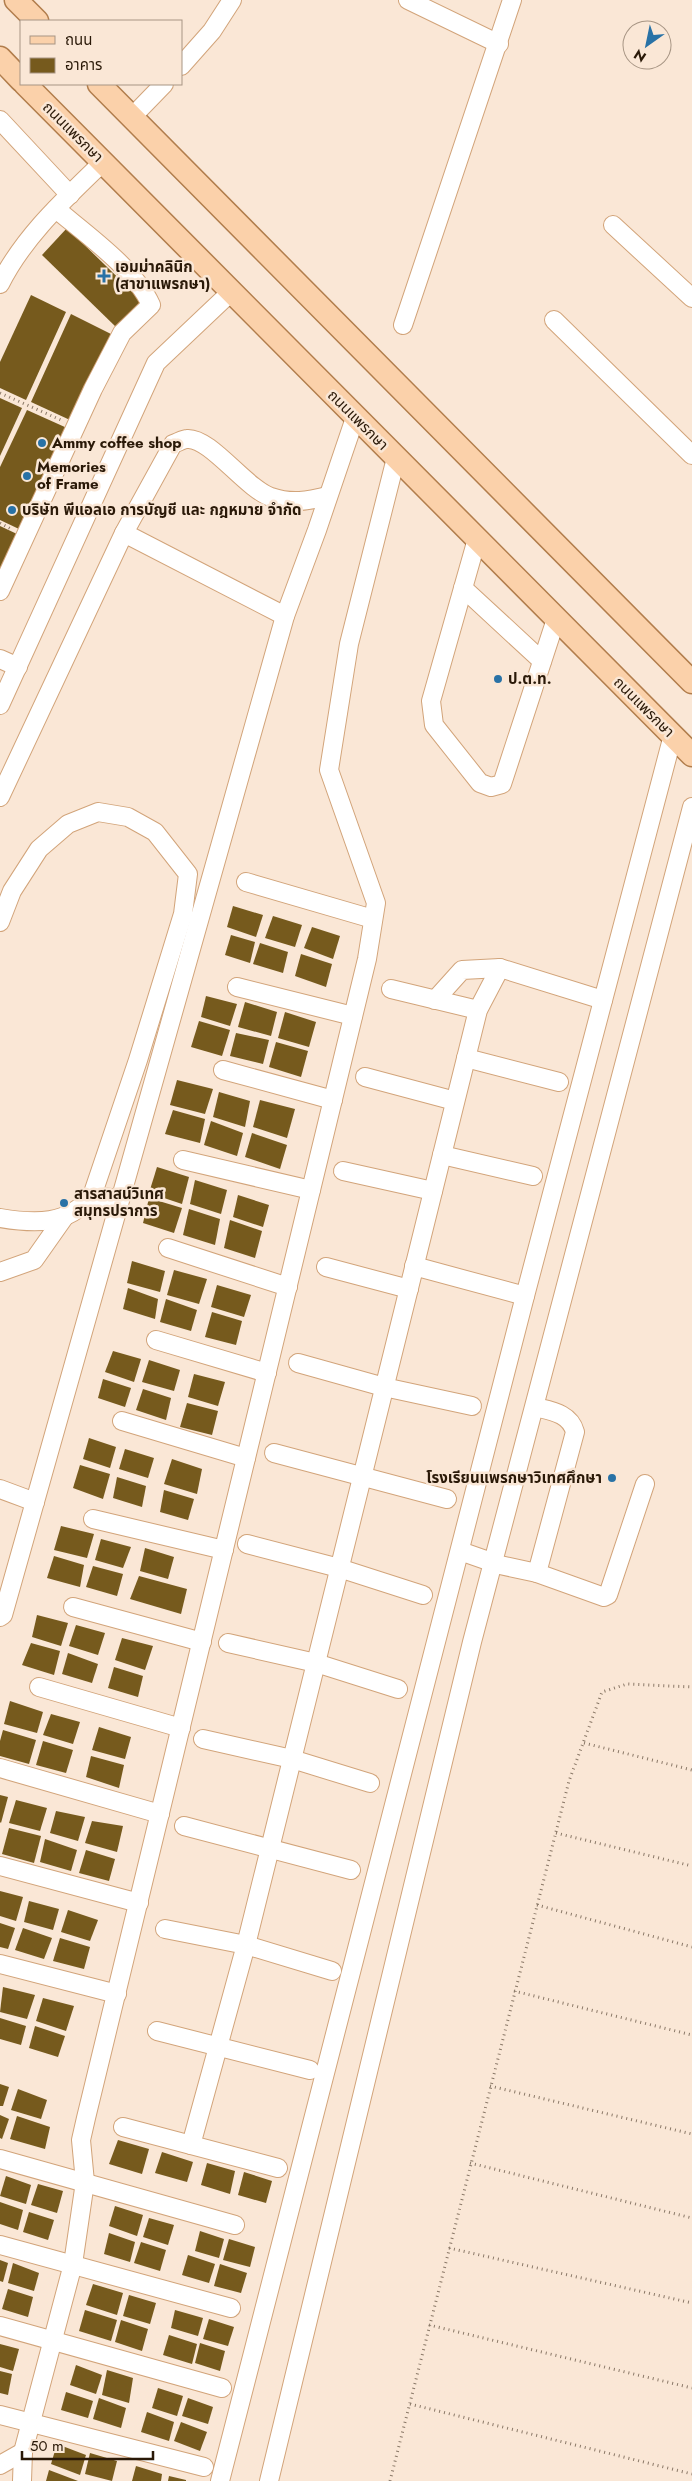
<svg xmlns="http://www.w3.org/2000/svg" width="692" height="2481" viewBox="0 0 692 2481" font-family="Jost,'Noto Sans Thai',sans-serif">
<rect width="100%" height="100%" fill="#fae7d6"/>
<g fill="#765a1d">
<polygon points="67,228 142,301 117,328 42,255"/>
<polygon points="31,295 66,312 26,400 0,388 0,362"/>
<polygon points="71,314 111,334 70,420 31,402"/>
<polygon points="0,398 22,408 0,456"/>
<polygon points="27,410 67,428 19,529 0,520 0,467"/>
<polygon points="0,526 17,534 0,571"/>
<polygon points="233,906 263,915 256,937 227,927"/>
<polygon points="273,916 302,925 295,947 265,938"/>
<polygon points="312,927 340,936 333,959 304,948"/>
<polygon points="231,935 255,942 250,963 225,955"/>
<polygon points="260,943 288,952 283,973 253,964"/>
<polygon points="301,954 332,964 326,987 295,976"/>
<polygon points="206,996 237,1004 230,1026 201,1017"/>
<polygon points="245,1002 277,1012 271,1036 238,1027"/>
<polygon points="285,1012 316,1022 309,1047 278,1038"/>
<polygon points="199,1021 230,1030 222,1056 191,1047"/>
<polygon points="236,1033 269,1040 263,1064 230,1056"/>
<polygon points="276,1042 308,1051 301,1077 269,1067"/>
<polygon points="177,1080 213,1089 205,1114 170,1105"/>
<polygon points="219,1092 250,1101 245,1127 213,1117"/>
<polygon points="260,1100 295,1109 287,1138 253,1127"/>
<polygon points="173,1110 205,1119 200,1143 165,1134"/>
<polygon points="211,1121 243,1133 237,1156 204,1145"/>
<polygon points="252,1133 287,1145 280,1169 245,1157"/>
<polygon points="157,1167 189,1177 182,1204 149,1193"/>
<polygon points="195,1180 227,1190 221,1214 190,1204"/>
<polygon points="238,1195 269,1205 263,1227 233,1217"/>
<polygon points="149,1198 182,1208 174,1233 143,1223"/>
<polygon points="189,1209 220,1219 215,1245 183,1235"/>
<polygon points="230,1220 262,1231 255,1258 224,1248"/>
<polygon points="132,1261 165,1271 160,1292 127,1283"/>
<polygon points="174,1270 207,1279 199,1304 167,1295"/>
<polygon points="217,1285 251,1295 244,1317 211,1307"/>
<polygon points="128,1288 158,1299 155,1319 123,1309"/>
<polygon points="166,1299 197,1310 191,1331 160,1322"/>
<polygon points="212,1312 242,1321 236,1345 205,1337"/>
<polygon points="113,1351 141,1359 134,1382 105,1372"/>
<polygon points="149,1360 180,1370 174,1391 142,1382"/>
<polygon points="194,1374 225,1382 218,1406 188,1397"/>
<polygon points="103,1379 131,1388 125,1407 98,1398"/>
<polygon points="143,1389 171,1398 166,1420 136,1410"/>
<polygon points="187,1403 218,1411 212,1435 180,1427"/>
<polygon points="89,1438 116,1447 110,1468 83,1459"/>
<polygon points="125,1449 154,1458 148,1478 119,1469"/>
<polygon points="172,1459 202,1469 197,1494 164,1484"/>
<polygon points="80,1465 110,1474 103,1499 73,1488"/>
<polygon points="117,1477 146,1486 142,1507 113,1498"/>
<polygon points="164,1490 194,1499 188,1520 160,1512"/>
<polygon points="61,1526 94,1534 87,1558 54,1550"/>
<polygon points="101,1539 131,1547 123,1568 95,1560"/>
<polygon points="145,1548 174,1557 168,1579 140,1571"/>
<polygon points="54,1556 84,1565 80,1587 47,1578"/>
<polygon points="93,1566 123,1574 117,1596 86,1587"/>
<polygon points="139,1576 187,1589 181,1614 130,1599"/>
<polygon points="37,1615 68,1623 61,1646 32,1637"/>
<polygon points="76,1625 105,1633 98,1655 69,1646"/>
<polygon points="122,1638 153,1646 145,1670 115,1660"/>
<polygon points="31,1643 60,1651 54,1675 22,1665"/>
<polygon points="68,1653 98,1664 92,1683 62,1674"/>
<polygon points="114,1667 143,1676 138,1697 108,1688"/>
<polygon points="10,1701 43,1712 37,1733 4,1724"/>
<polygon points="51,1714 80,1722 73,1744 43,1735"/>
<polygon points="99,1727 131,1737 125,1759 92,1750"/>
<polygon points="3,1730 36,1740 29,1764 0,1756 0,1741"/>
<polygon points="43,1741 73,1750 66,1773 36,1765"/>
<polygon points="91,1756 124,1765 119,1788 86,1777"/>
<polygon points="0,1795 8,1797 1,1823 0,1822"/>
<polygon points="16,1800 47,1808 40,1831 9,1823"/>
<polygon points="56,1811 85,1817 78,1841 50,1833"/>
<polygon points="92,1821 123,1826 117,1852 85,1843"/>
<polygon points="9,1828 41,1836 34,1863 2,1854"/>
<polygon points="45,1839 77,1850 71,1871 40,1862"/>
<polygon points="86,1850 115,1859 109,1881 79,1873"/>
<polygon points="0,1891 23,1897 16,1921 0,1916"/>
<polygon points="29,1901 59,1909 53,1930 24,1922"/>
<polygon points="68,1910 98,1920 90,1941 61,1932"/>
<polygon points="0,1923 15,1928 8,1949 0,1947"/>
<polygon points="23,1928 52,1938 44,1959 15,1950"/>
<polygon points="60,1938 90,1947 84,1969 53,1961"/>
<polygon points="3,1987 35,1995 27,2019 0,2012"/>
<polygon points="43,1998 74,2006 66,2031 36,2021"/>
<polygon points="0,2018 26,2026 21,2045 0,2039"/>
<polygon points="35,2026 65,2036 58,2057 29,2048"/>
<polygon points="0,2084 9,2087 3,2106 0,2106"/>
<polygon points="18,2089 47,2100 41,2119 11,2110"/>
<polygon points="0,2115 9,2119 2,2139 0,2138"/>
<polygon points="17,2116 50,2127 45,2149 10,2139"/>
<polygon points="118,2140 149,2149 142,2174 109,2164"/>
<polygon points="162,2152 193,2162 187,2182 155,2173"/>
<polygon points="207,2163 235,2171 230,2194 201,2185"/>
<polygon points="244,2172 272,2181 266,2203 238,2195"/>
<polygon points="6,2176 31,2185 26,2204 0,2196"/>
<polygon points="38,2184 63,2191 57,2213 31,2205"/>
<polygon points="0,2202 23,2210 18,2230 0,2224"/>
<polygon points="115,2206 143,2215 137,2236 109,2226"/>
<polygon points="29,2212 54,2220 48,2240 23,2232"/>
<polygon points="149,2218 174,2225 168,2245 143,2237"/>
<polygon points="200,2231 224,2239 219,2258 195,2251"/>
<polygon points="109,2233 135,2242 130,2262 104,2254"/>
<polygon points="229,2239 255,2247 250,2267 223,2260"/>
<polygon points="141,2242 166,2250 160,2271 134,2263"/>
<polygon points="188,2255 215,2264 209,2283 182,2275"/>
<polygon points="0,2260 8,2263 3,2282 0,2281"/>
<polygon points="13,2263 39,2273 34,2291 8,2283"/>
<polygon points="220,2264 247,2273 241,2293 214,2286"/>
<polygon points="93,2284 123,2293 117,2315 86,2305"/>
<polygon points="8,2289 33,2297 28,2317 2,2309"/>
<polygon points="129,2295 156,2303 150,2324 123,2316"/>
<polygon points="85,2310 117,2320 111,2341 79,2331"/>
<polygon points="175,2310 203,2318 198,2336 171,2328"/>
<polygon points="209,2319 234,2327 228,2346 203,2339"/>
<polygon points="121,2320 148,2329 142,2351 115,2342"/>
<polygon points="169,2335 197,2344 192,2364 163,2355"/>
<polygon points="200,2343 225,2351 220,2371 195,2363"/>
<polygon points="0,2344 19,2349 13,2371 0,2367"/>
<polygon points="76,2365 102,2375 96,2394 70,2385"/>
<polygon points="107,2370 133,2378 129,2403 102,2395"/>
<polygon points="0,2371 12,2374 8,2395 0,2393"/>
<polygon points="158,2388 183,2396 177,2416 152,2408"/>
<polygon points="66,2392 93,2401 88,2418 61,2410"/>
<polygon points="99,2398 126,2408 121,2428 93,2419"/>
<polygon points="188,2398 213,2407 208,2424 182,2416"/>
<polygon points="147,2412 174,2422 169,2441 141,2432"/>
<polygon points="181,2422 207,2432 200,2451 174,2441"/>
<polygon points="57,2444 86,2455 80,2475 51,2464"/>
<polygon points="90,2453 117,2461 112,2481 85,2474"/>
<polygon points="136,2466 162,2474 161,2481 132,2481"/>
<polygon points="49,2470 78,2481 46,2481"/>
<polygon points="169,2476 186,2480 186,2481 168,2481"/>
</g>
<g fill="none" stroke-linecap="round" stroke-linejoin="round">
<g stroke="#d2a47a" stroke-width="20">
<g id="minor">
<polyline points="408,0 499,44"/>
<polyline points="181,66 212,31 232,0"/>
<polyline points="132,117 164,84"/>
<polyline points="0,120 70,195"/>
<polyline points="613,225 692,298"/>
<path d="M0 284C24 236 65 199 103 162"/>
<polyline points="554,320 692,455"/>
<polyline points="403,325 512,0"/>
<path d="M124 533 173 444C177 443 183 439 187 439 210 437 246 489 271 497 291 504 308 501 328 496"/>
<polyline points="477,539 431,701 434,725 480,783 491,787 502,784 556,619"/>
<polyline points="463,588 542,661"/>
<path d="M0 591 93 389 122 333 151 305C135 269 87 235 56 209"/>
<polyline points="0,659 18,667"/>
<polyline points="0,705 156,363 231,292"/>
<polyline points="0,797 124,533 285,616"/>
<polyline points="246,882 373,919"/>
<polyline points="0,922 12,891 39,849 68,824 98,812 128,817 155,832 188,874 183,914 138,1060 92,1196"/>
<polyline points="237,987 353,1016"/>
<polyline points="391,989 478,1010"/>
<polyline points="435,1000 462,970 500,968 603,1000"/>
<polyline points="466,1058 559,1082"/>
<polyline points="223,1070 333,1100"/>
<polyline points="365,1077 455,1101"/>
<polyline points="442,1155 533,1176"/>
<polyline points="183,1160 311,1190"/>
<polyline points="343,1171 433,1191"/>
<path d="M0 1218C36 1224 67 1225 92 1196L120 1199"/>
<polyline points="168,1248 288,1287"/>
<polyline points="414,1266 525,1296"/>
<polyline points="326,1267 409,1289"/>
<polyline points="0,1272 34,1260 65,1216"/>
<polyline points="156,1340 267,1373"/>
<polyline points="298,1363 384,1387 472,1406"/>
<path d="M535 1407C551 1411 570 1413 575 1432L537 1573 604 1597 608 1595 645 1484"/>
<polyline points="122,1421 246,1458"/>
<polyline points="274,1453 447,1499"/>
<polyline points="0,1489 35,1502"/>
<polyline points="93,1519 224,1550"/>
<polyline points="247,1544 339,1568 423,1595"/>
<polyline points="460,1551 500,1565 537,1573"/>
<polyline points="73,1607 202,1642"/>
<polyline points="0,1617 3,1615 285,616 317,530 355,418"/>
<polyline points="228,1643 316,1663 398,1689"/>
<polyline points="39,1687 181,1728"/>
<polyline points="203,1739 292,1759 370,1783"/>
<polyline points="0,1768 160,1814"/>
<polyline points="184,1826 351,1870"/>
<polyline points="0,1866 139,1903"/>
<polyline points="165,1929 246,1945 332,1971"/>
<polyline points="0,1964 117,1994"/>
<polyline points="157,2031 310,2070"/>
<polyline points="123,2127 278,2168"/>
<polyline points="191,2145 246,1945 478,1010 500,968"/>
<polyline points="0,2159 235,2225"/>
<polyline points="0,2245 231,2308"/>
<polyline points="0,2326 222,2388"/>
<polyline points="0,2415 204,2467"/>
<polyline points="0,2465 23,2452"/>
<polyline points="22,2481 23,2452 73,2264 85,2182 81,2140 86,2118 367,959 376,903 329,770 349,644 396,458"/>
<polyline points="220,2481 525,1296 673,735"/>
<polyline points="269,2481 472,1642 692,807"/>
</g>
</g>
<g stroke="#b17d4c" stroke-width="25">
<g id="major">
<polyline points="16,0 37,21"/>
<polyline points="0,58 21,80"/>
<polyline points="25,84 692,755"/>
<polyline points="99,84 692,682"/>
</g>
</g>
<g stroke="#8a7867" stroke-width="3" stroke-dasharray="1 4" stroke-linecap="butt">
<polyline points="0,393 61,420"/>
<polyline points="0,523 11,529"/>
<polyline points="584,1743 692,1770"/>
<polyline points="556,1833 692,1866"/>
<polyline points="537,1905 692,1947"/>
<polyline points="514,1991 692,2035"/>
<polyline points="490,2086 692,2134"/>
<polyline points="470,2163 692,2218"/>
<polyline points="449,2248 692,2303"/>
<polyline points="429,2325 692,2388"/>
<polyline points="410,2404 692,2474"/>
<polyline points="390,2481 569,1781 602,1692 627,1684 692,1687"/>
</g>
<use href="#minor" stroke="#fff" stroke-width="18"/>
<use href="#major" stroke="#fbd1aa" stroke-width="22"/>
</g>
<g fill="#2972a6" stroke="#fae7d6" stroke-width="2">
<path d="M101.5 268.5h5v5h5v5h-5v5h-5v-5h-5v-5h5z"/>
<circle cx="42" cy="443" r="5"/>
<circle cx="27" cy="476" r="5"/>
<circle cx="12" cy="510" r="5"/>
<circle cx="498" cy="679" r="5"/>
<circle cx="64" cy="1203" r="5"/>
<circle cx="612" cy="1478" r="5"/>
</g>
<g text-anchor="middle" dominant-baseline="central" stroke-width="5" stroke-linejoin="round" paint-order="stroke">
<g font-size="15" fill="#2a1908" stroke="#fae7d6">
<text transform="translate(73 132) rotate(45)">ถนนแพรกษา</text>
<text transform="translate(358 420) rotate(45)">ถนนแพรกษา</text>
<text transform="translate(644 707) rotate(45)">ถนนแพรกษา</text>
</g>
<g font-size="15" font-weight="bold" fill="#2a1908" stroke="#fae7d6" text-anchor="start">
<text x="115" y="267">เอมม่าคลินิก<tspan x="115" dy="17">(สาขาแพรกษา)</tspan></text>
<text x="52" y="443">Ammy coffee shop</text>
<text x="37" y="467">Memories<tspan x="37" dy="17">of Frame</tspan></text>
<text x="22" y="510">บริษัท พีแอลเอ การบัญชี และ กฎหมาย จำกัด</text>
<text x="508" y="679">ป.ต.ท.</text>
<text x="74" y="1194">สารสาสน์วิเทศ<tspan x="74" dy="17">สมุทรปราการ</tspan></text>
<text x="602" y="1478" text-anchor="end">โรงเรียนแพรกษาวิเทศศึกษา</text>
</g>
</g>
<rect x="20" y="20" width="162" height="65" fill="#fae7d6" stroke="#a79584"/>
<rect x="30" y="36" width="25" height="8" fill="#fbd1aa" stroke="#a79584"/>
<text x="65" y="45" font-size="15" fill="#2a1908">ถนน</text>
<rect x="30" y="58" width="25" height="15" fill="#765a1d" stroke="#a79584"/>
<text x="65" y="70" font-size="15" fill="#2a1908">อาคาร</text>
<g transform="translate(647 45) rotate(213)"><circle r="24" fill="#fae7d6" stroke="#a79584"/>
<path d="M0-4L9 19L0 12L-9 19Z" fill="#2972a6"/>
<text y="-8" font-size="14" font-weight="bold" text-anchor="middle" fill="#2a1908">N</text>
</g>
<path d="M22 2451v8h131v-8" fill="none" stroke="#2a1908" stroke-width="2.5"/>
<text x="30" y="2451" font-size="15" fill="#2a1908" stroke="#fae7d6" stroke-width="4" paint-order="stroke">50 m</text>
</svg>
